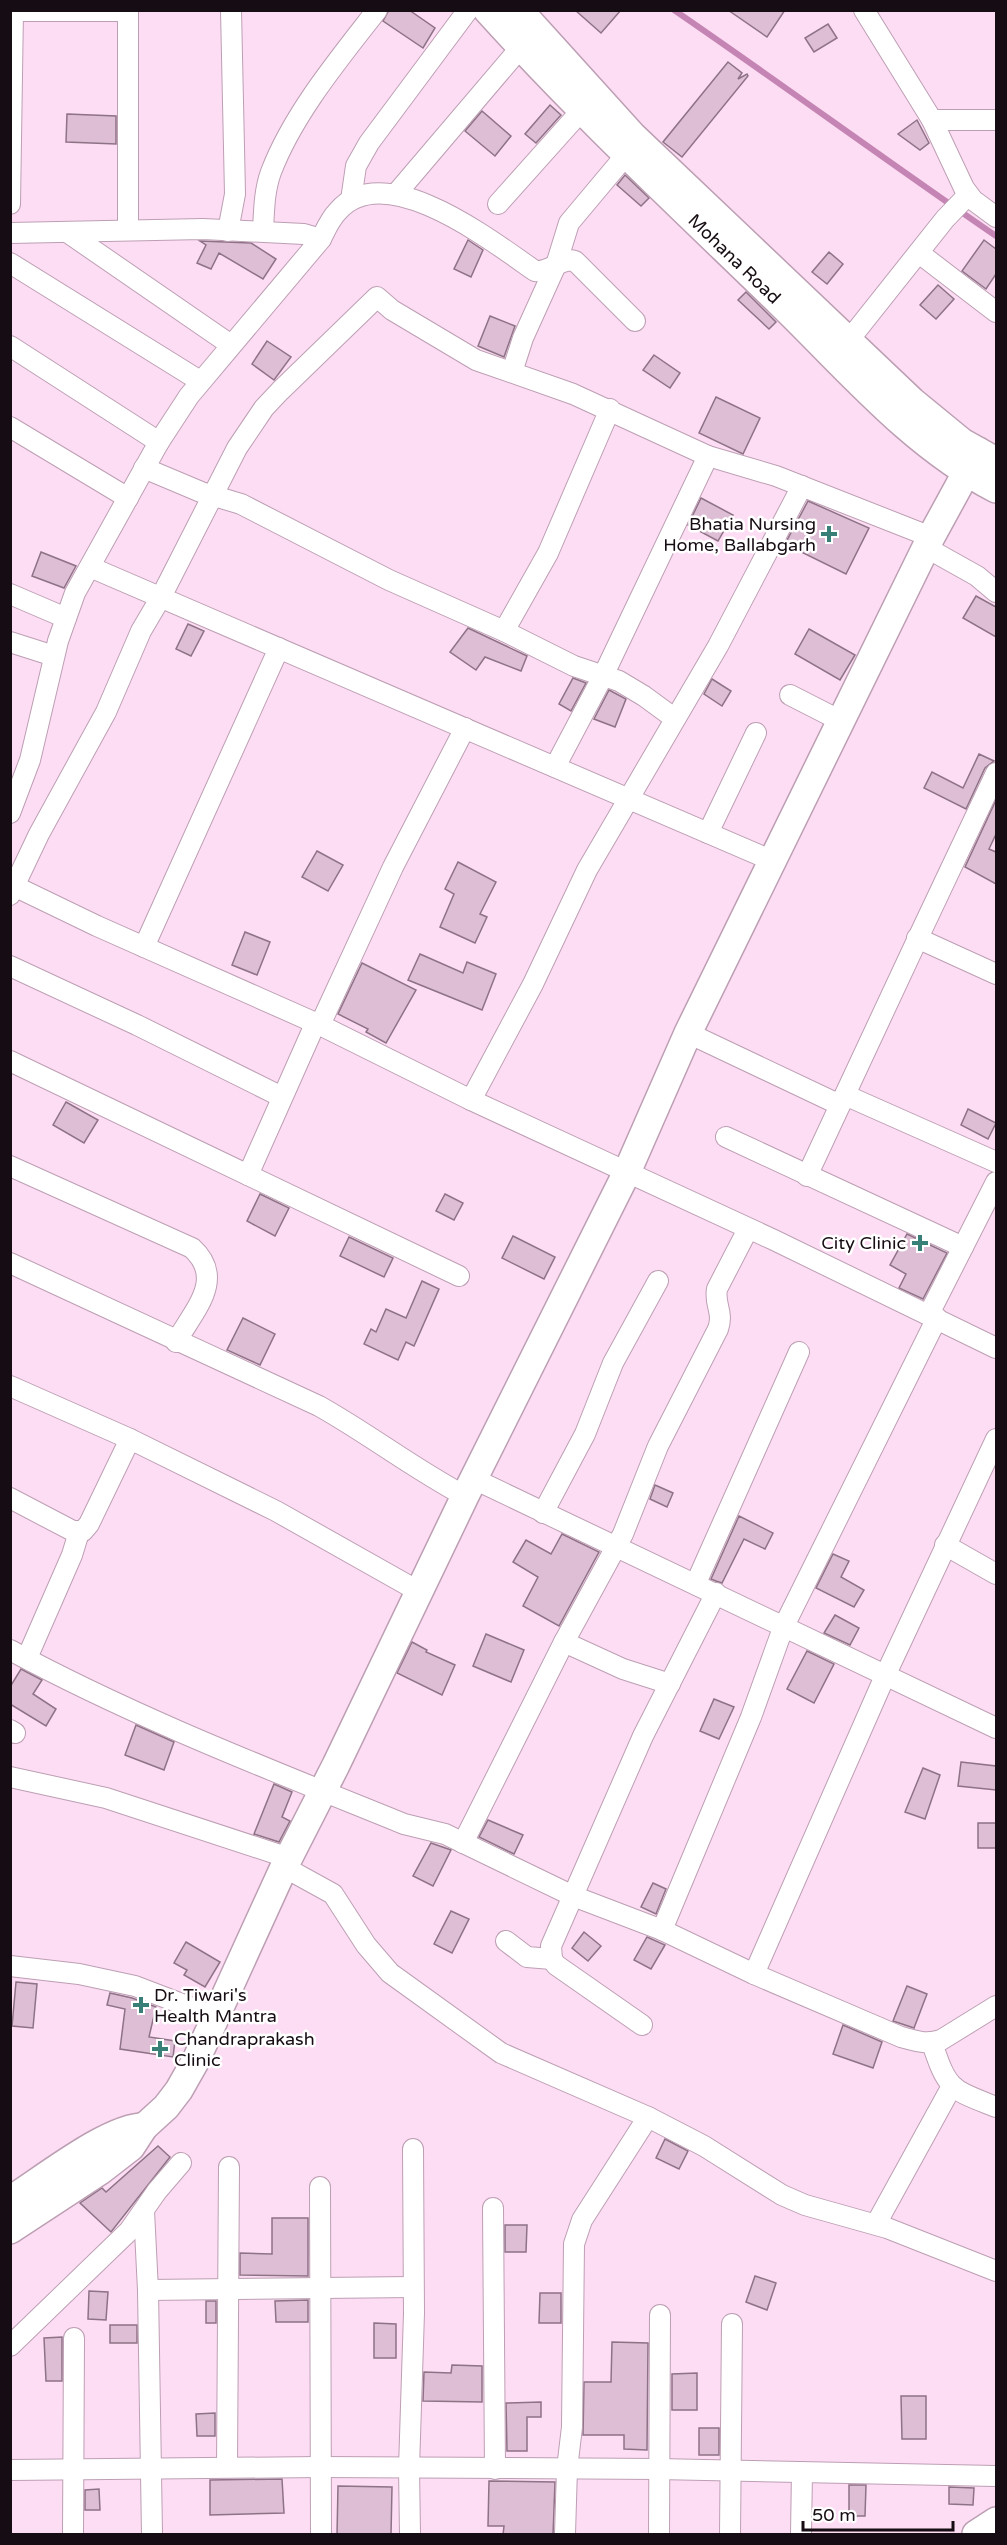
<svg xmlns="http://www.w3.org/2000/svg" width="1007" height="2545" viewBox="0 0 1007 2545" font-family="'Varela Round',sans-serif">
<rect width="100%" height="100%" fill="#fdddf3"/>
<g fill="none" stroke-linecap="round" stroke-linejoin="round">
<path stroke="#c585b4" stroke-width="6" d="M674 10C782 84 888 162 996 236"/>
</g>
<g fill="#ddbed4" stroke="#8e7286" stroke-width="1.5">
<polygon points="389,10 409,10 435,28 423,48 383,21"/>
<polygon points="575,10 621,10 601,33"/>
<polygon points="728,10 785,10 767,37"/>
<polygon points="828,24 837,38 814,52 805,38"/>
<polygon points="728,62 742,73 738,79 747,74 748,76 682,157 663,142"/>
<polygon points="550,105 561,115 536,143 525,134"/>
<polygon points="482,111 511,136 495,156 465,131"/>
<polygon points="67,114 116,116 116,144 66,142"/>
<polygon points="917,120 929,143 920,150 898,134"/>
<polygon points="625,175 649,198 641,206 617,185"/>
<polygon points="468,240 483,250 471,277 454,269"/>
<polygon points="984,240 996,249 996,274 986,289 962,271"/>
<polygon points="200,241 251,243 276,259 263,279 219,253 211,269 197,263 206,245"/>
<polygon points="829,252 843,264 827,284 812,272"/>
<polygon points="938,285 954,299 936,319 920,305"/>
<polygon points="746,292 776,322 769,329 738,300"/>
<polygon points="490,316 515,326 504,357 478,346"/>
<polygon points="267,341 291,357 274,380 252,364"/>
<polygon points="654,355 680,373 670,388 643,370"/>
<polygon points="716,397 760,418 743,454 699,433"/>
<polygon points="701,498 733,515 718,541 688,525"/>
<polygon points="808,501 869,528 846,574 785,544"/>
<polygon points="41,552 76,566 64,588 32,576"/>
<polygon points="976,596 996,607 996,637 963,618"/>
<polygon points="188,624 204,631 191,656 176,649"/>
<polygon points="468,628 527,656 521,671 485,657 476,670 450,652"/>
<polygon points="809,629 855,655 840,680 795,654"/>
<polygon points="573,678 586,683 571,711 559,704"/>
<polygon points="712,679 731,691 722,706 704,694"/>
<polygon points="609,690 626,699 615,727 594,719"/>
<polygon points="979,754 994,761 985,768 966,809 924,788 932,772 963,788"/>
<polygon points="996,800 996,834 989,849 996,852 996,884 965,867"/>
<polygon points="317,851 343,865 328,891 302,877"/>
<polygon points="458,862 496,882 480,914 487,917 475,943 440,927 454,894 445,889"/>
<polygon points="245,932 270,942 257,975 232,965"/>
<polygon points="420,954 463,973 467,962 496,974 482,1010 408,980"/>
<polygon points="362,963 416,990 386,1043 366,1032 368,1029 338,1014"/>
<polygon points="66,1102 98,1120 84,1143 53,1125"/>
<polygon points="968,1109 996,1123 988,1139 961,1125"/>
<polygon points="260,1194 289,1208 275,1236 247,1221"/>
<polygon points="445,1194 463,1203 454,1220 436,1211"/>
<polygon points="907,1234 947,1253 923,1299 899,1288 906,1274 890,1265"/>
<polygon points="513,1236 555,1257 544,1279 502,1258"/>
<polygon points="349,1237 393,1258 384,1277 340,1256"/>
<polygon points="422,1281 439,1289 414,1346 406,1342 398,1360 364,1344 371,1329 376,1332 386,1309 406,1318"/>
<polygon points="243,1318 275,1334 260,1365 227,1350"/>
<polygon points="655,1485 673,1493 667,1507 650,1499"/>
<polygon points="739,1516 773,1533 765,1549 744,1539 722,1583 716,1581 711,1579"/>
<polygon points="562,1534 599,1552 559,1626 523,1606 538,1577 513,1562 526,1540 551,1554"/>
<polygon points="833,1554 849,1561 841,1577 864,1590 854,1607 816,1588"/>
<polygon points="835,1615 859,1628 850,1645 824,1633"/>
<polygon points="486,1634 524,1650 511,1682 473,1666"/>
<polygon points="412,1642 427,1650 426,1652 455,1665 442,1695 397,1673"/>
<polygon points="807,1651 834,1664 814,1703 787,1689"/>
<polygon points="21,1669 42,1680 33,1694 56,1709 46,1726 10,1704 10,1687"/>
<polygon points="714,1699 734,1707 719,1739 700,1731"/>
<polygon points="136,1725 174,1742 164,1770 125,1755"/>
<polygon points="961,1762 996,1766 996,1790 958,1786"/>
<polygon points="923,1768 940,1775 925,1819 905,1812"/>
<polygon points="274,1784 292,1792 282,1817 290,1821 279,1842 254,1834"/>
<polygon points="488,1820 523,1835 514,1854 479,1837"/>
<rect x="978" y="1823" width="18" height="25"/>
<polygon points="431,1843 451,1850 433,1886 413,1876"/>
<polygon points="653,1883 666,1889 656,1914 641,1907"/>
<polygon points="451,1911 469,1919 452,1953 434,1944"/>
<polygon points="584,1932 601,1946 588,1961 572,1948"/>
<polygon points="647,1937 665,1945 651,1969 634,1960"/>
<polygon points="186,1942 220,1962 205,1987 184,1975 187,1970 174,1963"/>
<polygon points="16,1982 37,1984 33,2028 12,2026"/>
<polygon points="907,1986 927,1994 914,2028 893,2021"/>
<polygon points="110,1993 132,1998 156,2007 149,2037 175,2041 173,2057 120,2049 125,2009 107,2005"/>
<polygon points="843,2025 882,2042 873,2068 833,2054"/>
<polygon points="665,2139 688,2151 679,2169 656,2158"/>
<polygon points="158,2146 170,2157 111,2232 80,2203 102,2188 106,2192"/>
<polygon points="272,2218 308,2218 308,2276 240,2275 240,2253 272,2254"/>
<polygon points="505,2225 527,2225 526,2252 505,2252"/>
<polygon points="755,2276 776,2283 767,2310 746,2302"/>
<polygon points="89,2291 108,2292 106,2320 88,2319"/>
<polygon points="540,2293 561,2293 561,2323 539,2323"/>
<polygon points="308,2300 308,2322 276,2322 275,2301"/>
<rect x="206" y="2301" width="10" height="22"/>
<polygon points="374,2323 396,2324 396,2358 374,2358"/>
<rect x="110" y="2325" width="27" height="18"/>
<polygon points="62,2337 62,2381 46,2381 44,2338"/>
<polygon points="612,2342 648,2343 647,2450 624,2449 624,2435 583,2435 584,2382 611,2382"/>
<polygon points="452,2365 482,2366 482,2402 423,2401 424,2372 451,2373"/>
<polygon points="697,2373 697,2410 672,2410 672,2374"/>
<polygon points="901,2396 926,2396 926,2439 902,2439"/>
<polygon points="541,2402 541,2417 527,2417 527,2451 507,2451 506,2403"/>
<polygon points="215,2413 215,2436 197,2436 196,2414"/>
<rect x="699" y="2428" width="20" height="27"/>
<polygon points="282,2479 284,2513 210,2515 210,2480"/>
<polygon points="489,2481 555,2482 553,2535 503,2535 504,2526 488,2526"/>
<polygon points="849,2485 866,2485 865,2516 849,2516"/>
<polygon points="338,2486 392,2487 391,2535 337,2535"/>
<polygon points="949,2487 974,2488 973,2505 949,2504"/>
<polygon points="99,2489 100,2510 85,2510 85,2490"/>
</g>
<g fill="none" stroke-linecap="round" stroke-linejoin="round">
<g stroke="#bd9fb4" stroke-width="22">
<g id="street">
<polyline points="864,10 932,120 964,188 973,200 996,217"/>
<polyline points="10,11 128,11"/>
<polyline points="932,120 996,120"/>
<polyline points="396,194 521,47"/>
<polyline points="351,200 356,166 369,143 468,10"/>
<polyline points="10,204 13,10"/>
<polyline points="498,204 582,110"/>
<polyline points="128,230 128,10"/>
<polyline points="228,231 235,194 231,10"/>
<path d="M263 231C264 212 264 191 271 172 293 114 339 59 377 10"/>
<polyline points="67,232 231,345"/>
<polyline points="10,233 203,229 304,234 321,239"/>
<polyline points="919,253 996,312"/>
<polyline points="10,263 200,381"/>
<polyline points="10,346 159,442"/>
<polyline points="841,350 945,219 968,195"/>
<polyline points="512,372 523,338 556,265 569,223 626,155"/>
<polyline points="10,427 128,498"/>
<polyline points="144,468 201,492 241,504 389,580 504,631 574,666 619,681 644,696 674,718"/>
<polyline points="927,548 977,576 996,592"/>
<polyline points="90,567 773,861"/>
<polyline points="10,594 66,618"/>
<polyline points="504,631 548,553 610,409"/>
<polyline points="10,642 54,656"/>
<polyline points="790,695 841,721"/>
<polyline points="555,767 603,676 708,456"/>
<path d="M10 813 30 760 58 641 75 593 159 442 189 396 321 239C326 229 330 219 338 211 385 157 493 242 535 271 550 273 561 257 575 261L635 321"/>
<polyline points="708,833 756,733"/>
<polyline points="10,884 97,926 320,1025 471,1100 774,1240 996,1348"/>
<polyline points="10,895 39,834 106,712 141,631 161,597 237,448 264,408 280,391 377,297 392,310 476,360 573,394 708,456 776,476 931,537"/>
<polyline points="917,938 996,974"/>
<polyline points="144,947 279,648"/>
<polyline points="10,966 137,1025 282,1097"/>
<polyline points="320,1025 393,867 465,728"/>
<polyline points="688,1033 840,1105"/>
<polyline points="10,1061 459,1276"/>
<polyline points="845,1095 996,1162"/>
<polyline points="471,1100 533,984 587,870 718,646 802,486"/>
<polyline points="726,1137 963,1247"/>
<path d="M10 1166 192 1248C226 1279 194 1310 176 1342"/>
<polyline points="248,1175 316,1022"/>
<path d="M807 1176C870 1041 932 907 996 773"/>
<path d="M10 1263 319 1406C369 1434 414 1469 465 1496"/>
<polyline points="929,1314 996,1182"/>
<polyline points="10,1386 130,1439 276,1511 418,1591"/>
<polyline points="474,1479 996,1728"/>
<polyline points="10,1498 73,1531 83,1531 89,1524 130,1439"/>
<polyline points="543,1513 585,1434 613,1363 658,1281"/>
<polyline points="945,1545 996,1574"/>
<polyline points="696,1583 799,1352"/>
<polyline points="564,1642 623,1669 670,1684"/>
<path d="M10 1650C136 1718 271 1770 404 1824L445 1834 573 1896 662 1930 754 1974 901 2037C916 2041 926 2045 941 2040L996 2006"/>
<polyline points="27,1658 72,1555 79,1532"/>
<polyline points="10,1730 15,1733"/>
<polyline points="10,1777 106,1798 289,1858"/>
<path d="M463 1843 564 1642 623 1534 658 1446 718 1329C724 1312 714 1305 717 1289L748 1229"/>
<polyline points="284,1867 333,1894 366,1945 390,1973 501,2053 648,2117 704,2146 782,2195 805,2205 887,2228 996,2271"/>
<polyline points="662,1930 751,1717 783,1628 937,1318"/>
<polyline points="506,1941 527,1957 552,1959"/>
<polyline points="10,1966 79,1974 135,1986 216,2017"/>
<polyline points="754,1974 885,1676 996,1439"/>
<polyline points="642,2025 556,1965 552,1959 551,1946 643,1736 716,1593"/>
<path d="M932 2043C948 2091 951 2089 996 2107"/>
<polyline points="320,2187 321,2534"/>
<polyline points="493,2208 495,2469"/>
<polyline points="144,2211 148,2290 152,2534"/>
<polyline points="876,2224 952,2086"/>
<polyline points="148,2290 413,2287"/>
<polyline points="10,2346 129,2231 157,2191 181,2163"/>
<polyline points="227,2467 229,2167"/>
<polyline points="10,2470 320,2467 658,2469 996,2476"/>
<polyline points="73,2534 74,2338"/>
<polyline points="410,2534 409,2468 414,2313 413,2149"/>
<polyline points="565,2534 567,2469 572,2427 574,2244 582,2220 648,2117"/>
<polyline points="659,2534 660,2315"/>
<polyline points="730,2534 732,2324"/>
<polyline points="801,2534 802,2472"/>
</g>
</g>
<g stroke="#bd9fb4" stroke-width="30">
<g id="secondary">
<path id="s1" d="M487 10C580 113 681 207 780 303 848 369 911 445 996 489"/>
<polyline points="519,10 633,136 912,401 962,442 996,461"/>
<path d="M10 2200C42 2180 110 2126 144 2127"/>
<polyline points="10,2230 100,2171 131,2147 144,2127 166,2107 179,2090 196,2060 284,1867 336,1765 465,1496 627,1172 688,1033 931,537 978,451"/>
<polyline points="976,2534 996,2521"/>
</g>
</g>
<use href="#street" stroke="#fff" stroke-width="20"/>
<use href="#secondary" stroke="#fff" stroke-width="27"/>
</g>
<g fill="#387f78" stroke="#fff" stroke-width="2">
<path d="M826 525h6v6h6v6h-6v6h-6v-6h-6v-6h6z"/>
<path d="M917 1234h6v6h6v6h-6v6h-6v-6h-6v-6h6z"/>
<path d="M138 1996h6v6h6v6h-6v6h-6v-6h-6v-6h6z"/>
<path d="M157 2040h6v6h6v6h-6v6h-6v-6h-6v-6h6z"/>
</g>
<g text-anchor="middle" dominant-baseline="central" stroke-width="5" stroke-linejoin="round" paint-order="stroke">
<g font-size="18" fill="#160c13" stroke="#fff">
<text stroke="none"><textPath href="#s1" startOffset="351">Mohana Road</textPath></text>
</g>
<g font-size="18" fill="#160c13" stroke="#fff" text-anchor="end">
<text x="816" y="524">Bhatia Nursing<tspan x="816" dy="21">Home, Ballabgarh</tspan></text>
<text x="906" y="1243">City Clinic</text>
<text x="154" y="1995" text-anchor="start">Dr. Tiwari's<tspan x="154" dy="21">Health Mantra</tspan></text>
<text x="174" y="2039" text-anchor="start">Chandraprakash<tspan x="174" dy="21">Clinic</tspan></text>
</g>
</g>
<rect width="1007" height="2545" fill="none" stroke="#160c13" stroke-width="24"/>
<path d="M803 2521v9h150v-9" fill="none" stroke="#160c13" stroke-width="3"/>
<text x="812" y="2521" font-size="18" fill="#160c13" stroke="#ffffff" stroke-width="4.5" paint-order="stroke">50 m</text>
</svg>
